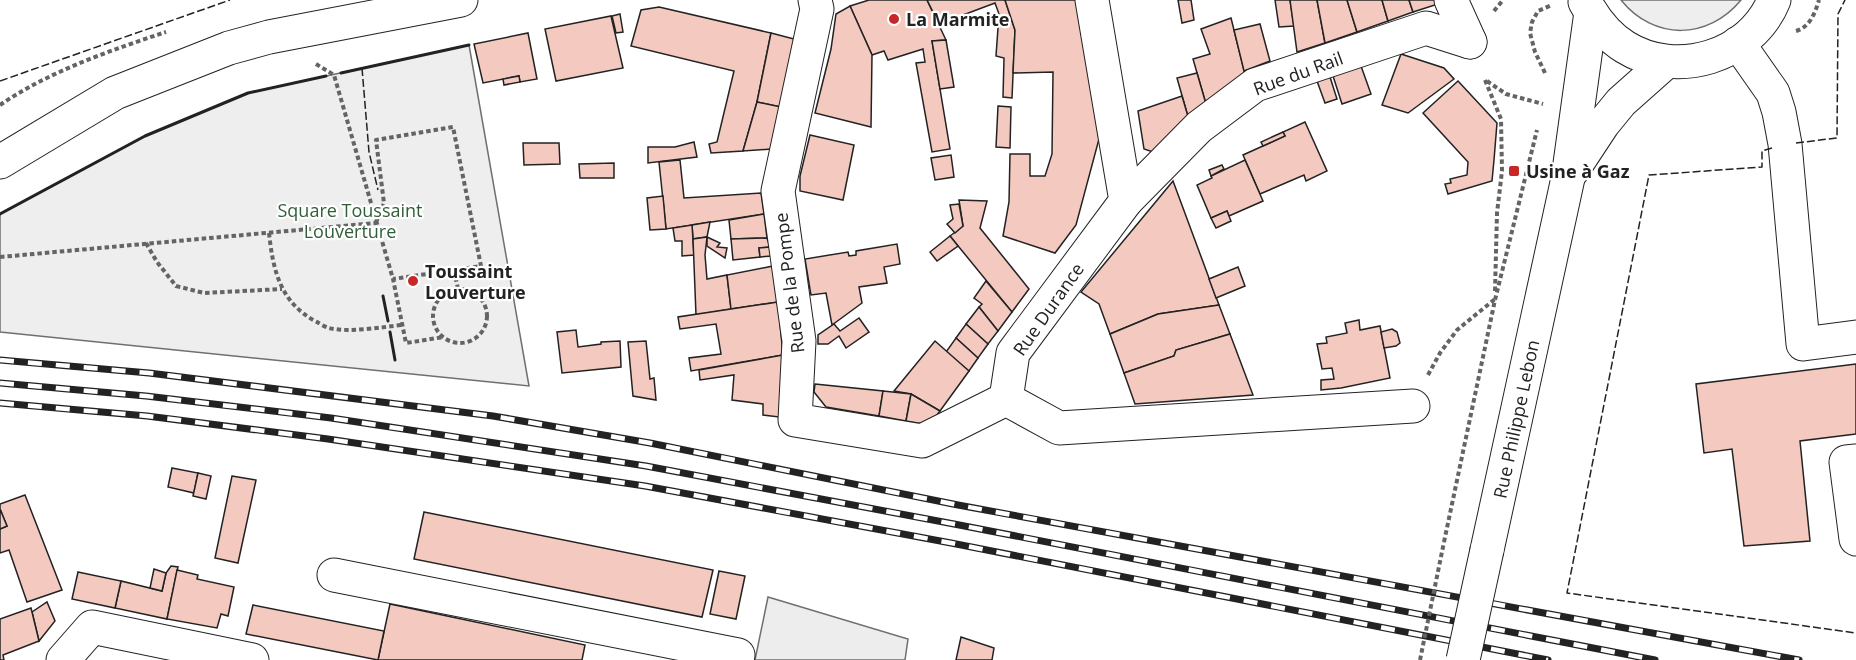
<svg xmlns="http://www.w3.org/2000/svg" width="1856" height="660" viewBox="0 0 1856 660" font-family="'Open Sans',sans-serif">
<rect width="100%" height="100%" fill="#fff"/>
<g fill="#eee" stroke="#6f6f6f" stroke-width="1.5">
<path d="M1621 0H1741C1708 40 1654 41 1621 0Z"/>
<polygon points="469,45 529,386 0,332 0,214 145,136 248,93"/>
</g>
<polygon fill="#ededed" stroke="#6f6f6f" stroke-width="1.5" points="768,597 908,639 905,660 755,660"/>
<g fill="#f3c9c0" stroke="#222" stroke-width="1.5">
<polygon points="869,0 927,0 946,40 932,41 950,149 932,152 916,63 925,62 923,49 888,60 884,51 872,55 850,6"/>
<polygon points="927,0 1005,0 1015,30 1012,98 1003,97 1004,58 996,56 999,14 995,3 939,24"/>
<polygon points="1005,0 1077,0 1099,139 1076,225 1055,253 1003,236 1009,202 1010,154 1030,154 1030,176 1045,176 1052,154 1053,72 1013,73 1015,30"/>
<polygon points="1178,0 1191,0 1194,20 1182,23"/>
<polygon points="1275,0 1290,0 1294,26 1279,27"/>
<polygon points="1290,0 1317,0 1325,43 1297,52"/>
<polygon points="1317,0 1347,0 1357,32 1325,43"/>
<polygon points="1347,0 1382,0 1388,21 1357,32"/>
<polygon points="1382,0 1409,0 1413,12 1388,21"/>
<polygon points="1409,0 1438,0 1438,4 1413,12"/>
<polygon points="850,6 872,55 871,127 815,113 831,49 836,14"/>
<polygon points="659,7 771,33 757,102 743,151 711,153 709,144 717,142 734,71 631,46 641,10"/>
<polygon points="620,14 623,32 616,33 612,16"/>
<polygon points="611,16 623,68 556,81 545,29"/>
<polygon points="1231,18 1246,78 1206,104 1193,59 1210,54 1201,29"/>
<polygon points="1260,24 1270,61 1244,71 1234,30"/>
<polygon points="528,33 537,79 520,82 519,76 483,83 474,44"/>
<polygon points="771,33 798,40 781,107 757,102"/>
<polygon points="946,40 954,87 940,89 932,41"/>
<polygon points="1401,54 1444,68 1454,79 1408,113 1382,105"/>
<polygon points="1361,66 1371,94 1342,104 1333,76"/>
<polygon points="1197,73 1206,104 1189,120 1177,78"/>
<polygon points="519,76 520,82 504,85 503,79"/>
<polygon points="1330,77 1337,99 1325,103 1317,81"/>
<polygon points="1458,81 1497,123 1494,160 1492,181 1448,194 1445,184 1451,183 1450,179 1467,175 1468,162 1423,113"/>
<polygon points="1182,96 1189,120 1153,152 1144,149 1138,111"/>
<polygon points="757,102 781,107 771,149 743,151"/>
<polygon points="998,106 1011,107 1010,148 996,147"/>
<polygon points="1305,122 1327,171 1306,181 1304,175 1260,194 1243,155 1285,136 1283,132"/>
<polygon points="1283,132 1285,136 1263,146 1261,142"/>
<polygon points="810,135 854,145 843,200 800,191 800,176"/>
<polygon points="694,142 697,157 648,163 648,147 675,147"/>
<polygon points="523,143 559,143 560,164 524,165"/>
<polygon points="951,155 954,177 935,180 931,158"/>
<polygon points="680,160 684,198 761,193 764,214 666,229 659,162"/>
<polygon points="1245,160 1263,201 1229,216 1227,211 1211,218 1197,185 1212,178 1211,176"/>
<polygon points="614,163 614,178 580,178 579,164"/>
<polygon points="1222,165 1224,169 1211,176 1209,170"/>
<polygon points="1173,181 1219,305 1158,314 1110,334 1099,304 1081,292"/>
<polygon points="663,196 666,229 650,230 647,198"/>
<polygon points="959,200 987,201 980,228 1029,289 1012,312 950,236 963,226"/>
<polygon points="959,204 963,226 955,233 947,224 953,219 950,205"/>
<polygon points="1227,211 1231,221 1216,228 1211,218"/>
<polygon points="764,214 767,238 731,239 729,220"/>
<polygon points="710,222 707,237 693,239 692,225"/>
<polygon points="692,225 694,255 682,256 682,241 675,241 673,228"/>
<polygon points="950,236 958,246 937,261 930,252"/>
<polygon points="707,237 720,243 717,247 727,248 725,258 707,246"/>
<polygon points="707,237 705,255 707,279 727,275 731,309 696,315 693,239"/>
<polygon points="767,238 770,247 759,248 760,257 733,260 731,239"/>
<polygon points="897,244 900,264 884,267 887,283 859,287 862,303 832,325 826,293 811,295 805,259 848,252 849,256 856,255 856,251"/>
<polygon points="770,247 771,256 760,257 759,248"/>
<polygon points="773,266 778,302 731,309 727,275"/>
<polygon points="1238,267 1245,286 1216,298 1209,279"/>
<polygon points="986,281 1012,312 998,331 979,307 982,304 974,298"/>
<polygon points="778,302 783,355 691,371 689,358 721,354 716,324 680,329 678,317"/>
<polygon points="1219,305 1230,334 1176,350 1174,356 1124,373 1110,334 1158,314"/>
<polygon points="979,307 998,331 988,344 966,324"/>
<polygon points="859,318 869,332 846,348 839,336 828,344 818,344 818,335 834,324 840,331"/>
<polygon points="1359,320 1360,330 1380,326 1390,378 1341,388 1321,390 1321,380 1334,379 1332,368 1322,369 1317,344 1327,343 1326,337 1347,333 1345,323"/>
<polygon points="966,324 988,344 978,358 956,338"/>
<polygon points="1392,329 1397,332 1400,343 1396,346 1384,348 1381,332"/>
<polygon points="576,330 578,347 601,344 601,342 620,341 621,367 562,373 557,332"/>
<polygon points="1230,334 1253,395 1135,404 1124,373 1174,356 1176,350"/>
<polygon points="956,338 978,358 969,371 946,352"/>
<polygon points="646,341 650,379 654,378 656,400 633,396 628,342"/>
<polygon points="935,341 969,371 940,411 911,394 894,391"/>
<polygon points="783,355 779,417 763,415 763,404 732,400 734,375 700,380 699,370"/>
<polygon points="1856,364 1856,434 1800,441 1810,541 1744,546 1732,449 1704,453 1696,384"/>
<polygon points="815,384 883,391 879,416 826,407 814,392"/>
<polygon points="883,391 911,394 906,421 879,416"/>
<polygon points="911,394 940,411 929,425 906,421"/>
<polygon points="172,468 198,473 194,493 168,487"/>
<polygon points="198,473 211,476 206,499 193,496"/>
<polygon points="232,476 256,480 238,563 215,558"/>
<polygon points="25,495 62,590 27,602 9,550 0,553 0,529 7,526 0,509 0,504"/>
<polygon points="0,509 7,526 0,529"/>
<polygon points="424,512 713,570 702,617 414,559"/>
<polygon points="171,566 178,567 167,619 115,608 121,581 162,591 166,573"/>
<polygon points="154,569 166,573 162,591 150,588"/>
<polygon points="177,570 198,575 197,579 234,587 228,616 221,614 217,628 167,619"/>
<polygon points="719,571 745,576 736,619 710,614"/>
<polygon points="78,572 121,581 115,608 72,599"/>
<polygon points="47,602 55,621 39,641 32,612"/>
<polygon points="390,604 585,645 582,660 378,660"/>
<polygon points="253,605 384,631 378,660 246,634"/>
<polygon points="31,608 39,641 3,655 4,660 0,660 0,619"/>
<polygon points="961,637 994,648 992,660 956,660"/>
</g>
<g fill="none" stroke-linecap="round" stroke-linejoin="round">
<g stroke="#222" stroke-width="35">
<g id="minor">
<polyline points="815,0 817,9 778,191 799,341 795,420 922,441 1006,399"/>
<polyline points="1092,0 1126,201 1013,353 1006,399 1059,428 1413,406"/>
<polyline points="1451,0 1470,42"/>
<polyline points="1738,43 1773,93 1779,112 1785,144 1803,344 1856,337"/>
<polyline points="0,162 115,93 229,48 269,37 461,0"/>
<polyline points="1126,201 1199,127 1255,85 1426,28 1470,42"/>
<polyline points="1856,461 1846,462 1856,539"/>
<polyline points="334,575 738,655 737,660"/>
<polyline points="63,660 92,627 252,660"/>
</g>
</g>
<g stroke="#222" stroke-width="35">
<g id="major">
<path d="M1585 2C1595 20 1607 36 1625 47 1676 79 1751 57 1774 0"/>
<polyline points="1572,171 1603,124 1621,102 1666,62"/>
<polyline points="1487,550 1568,178 1591,12"/>
</g>
</g>
<g stroke="#646464" stroke-width="4" stroke-dasharray="4.5 3" stroke-linecap="butt">
<polyline points="1494,11 1503,0"/>
<path d="M1796 31C1810 27 1815 13 1819 0"/>
<polyline points="316,64 334,75 393,279 406,343 444,337"/>
<polyline points="1545,73 1535,52 1530,33 1532,22 1538,11 1552,5"/>
<polyline points="1485,80 1501,119 1502,171 1497,213 1495,291"/>
<polyline points="1487,81 1506,94 1543,104"/>
<path d="M0 105C48 72 111 50 166 32"/>
<polyline points="376,222 384,203 376,140 453,127 481,266 393,279"/>
<path d="M269 233C273 270 280 303 317 322 320 324 325 327 329 328 349 333 382 327 402 325"/>
<polyline points="146,243 157,262 176,286 204,293 282,289"/>
<polyline points="0,257 376,223"/>
<polyline points="454,270 458,289"/>
<circle cx="460" cy="316" r="27"/>
<polyline points="1428,375 1440,353 1457,330 1495,299"/>
<polyline points="1444,542 1495,300 1537,130"/>
</g>
<use href="#minor" stroke="#fff" stroke-width="33"/>
<use href="#major" stroke="#fff" stroke-width="33"/>
<g stroke="#222" stroke-width="7">
<g id="rail">
<polyline points="0,360 149,373 493,416 650,443 958,505 1799,660"/>
<polyline points="0,383 146,396 331,418 646,466 954,524 1655,660"/>
<polyline points="0,403 147,416 328,439 645,486 951,543 1548,660"/>
</g>
</g>
<use href="#rail" stroke="#fff" stroke-width="4.5" stroke-dasharray="14" stroke-linecap="butt"/>
<g stroke="#222" stroke-width="35" stroke-linecap="butt">
<polyline id="major-bridge" points="1463,660 1487,550"/>
</g>
<polyline stroke="#646464" stroke-width="4" stroke-dasharray="4.5 3" stroke-linecap="butt" points="1420,660 1444,542"/>
<use href="#major-bridge" stroke="#fff" stroke-width="33"/>
<g stroke="#222" stroke-width="1.5" stroke-dasharray="8 3" stroke-linecap="butt">
<polyline points="362,68 369,152 378,190"/>
<polyline points="0,81 230,0"/>
<polyline points="1796,143 1837,138 1838,14 1845,0"/>
<polyline points="1772,148 1762,151 1762,167 1649,175 1567,593 1856,633"/>
</g>
<g stroke="#222" stroke-width="3">
<polyline points="341,73 469,45"/>
<polyline points="0,214 145,136 248,93 326,76"/>
<polyline points="383,296 388,321"/>
<polyline points="390,332 395,360"/>
</g>
</g>
<g fill="#c62828" stroke="#fff" stroke-width="2">
<circle cx="894" cy="19" r="6"/>
<rect x="1508" y="165" width="12" height="12" rx="3"/>
<circle cx="413" cy="281" r="6"/>
</g>
<g text-anchor="middle" dominant-baseline="central" stroke-width="4.5" stroke-linejoin="round" paint-order="stroke">
<g font-size="18" font-weight="bold" fill="#222" stroke="#fff" text-anchor="start">
<text x="906" y="19">La Marmite</text>
<text x="1526" y="171">Usine à Gaz</text>
<text x="425" y="271">Toussaint<tspan x="425" dy="21">Louverture</tspan></text>
</g>
<g font-size="18" fill="#222" stroke="#fff">
<text transform="translate(1298 73) rotate(-20)">Rue du Rail</text>
<text transform="translate(789 283) rotate(-97)">Rue de la Pompe</text>
<text transform="translate(1048 309) rotate(-55)">Rue Durance</text>
<text transform="translate(1516 419) rotate(-78)">Rue Philippe Lebon</text>
</g>
<g font-size="18" fill="#2f5e38" stroke="#fff">
<text x="350" y="210">Square Toussaint<tspan x="350" dy="21">Louverture</tspan></text>
</g>
</g>
</svg>
